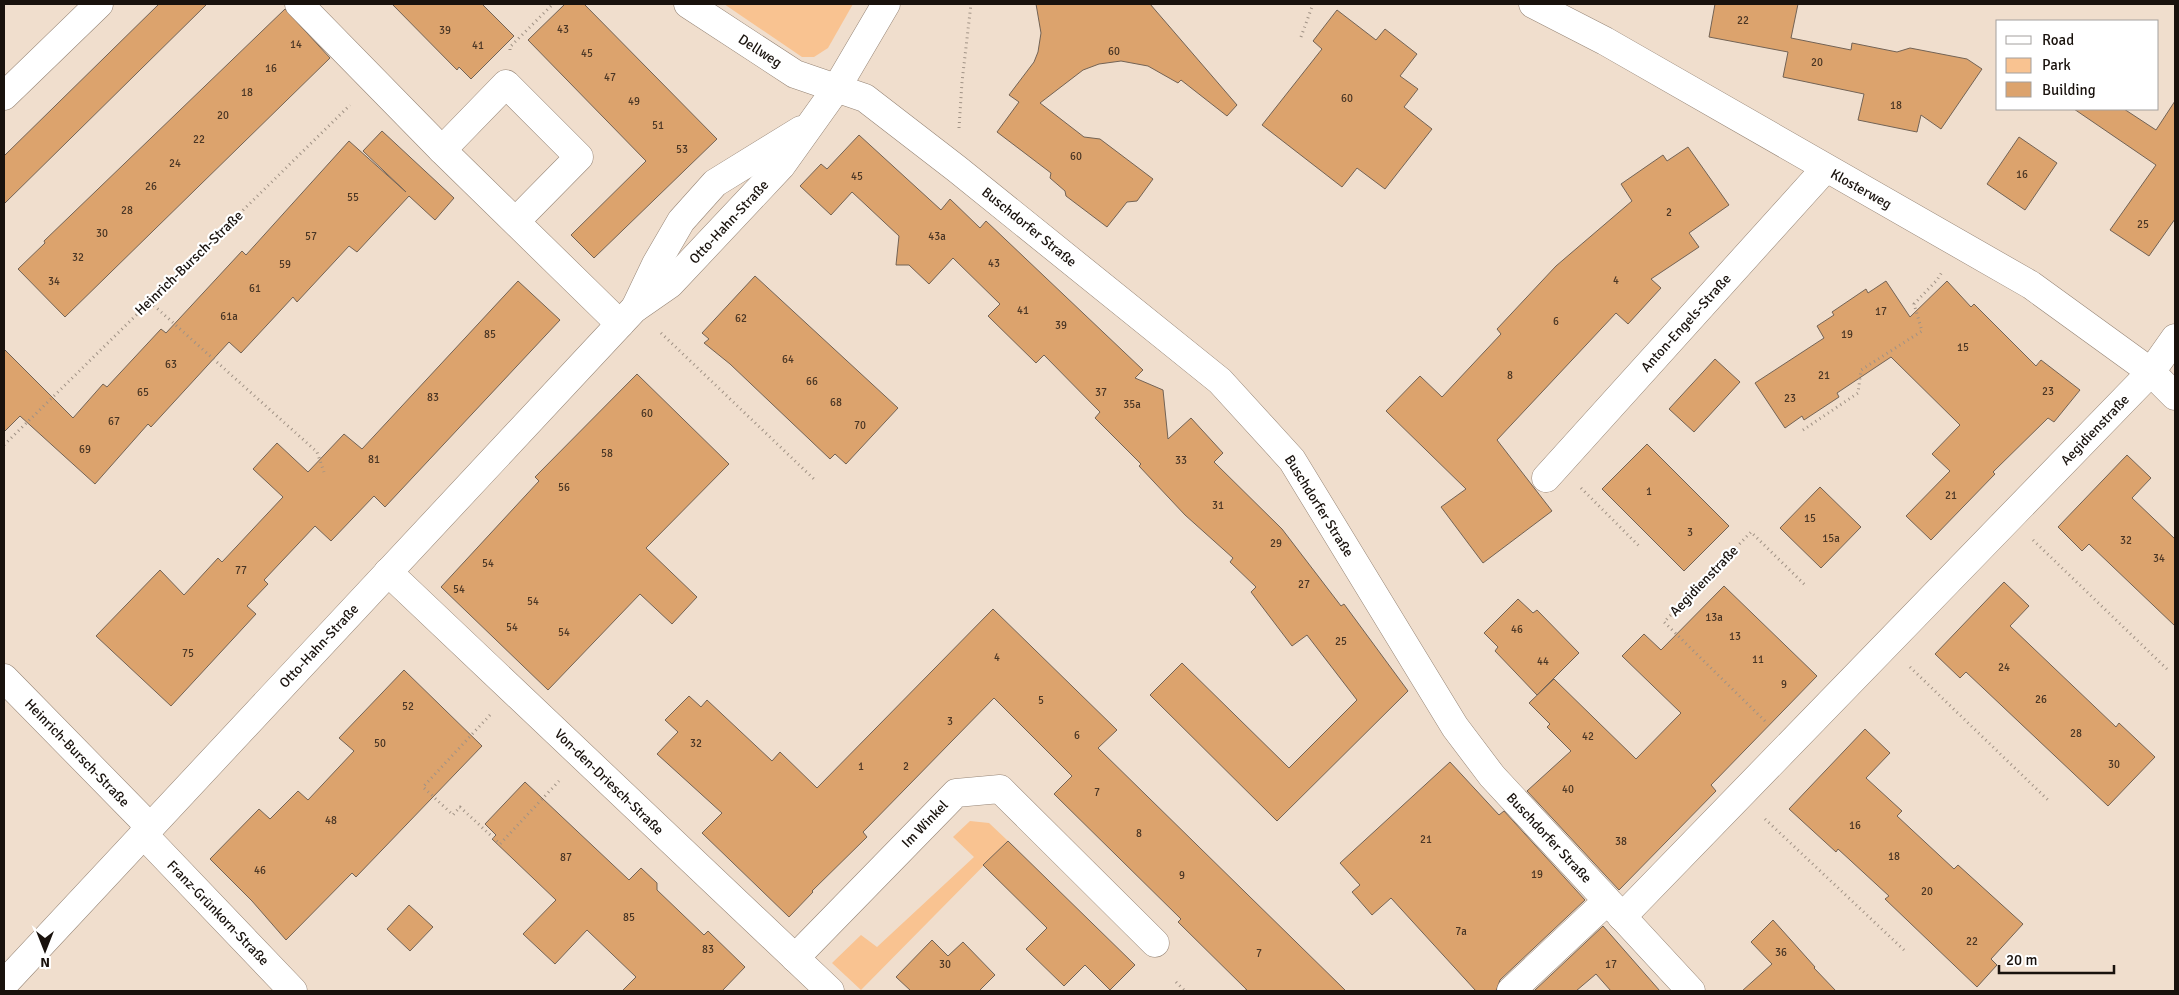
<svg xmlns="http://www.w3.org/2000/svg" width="2179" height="995" viewBox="0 0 2179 995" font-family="Signika,sans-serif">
<rect width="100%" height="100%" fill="#f0decd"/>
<g fill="#f9c391">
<polygon points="724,4 853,4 828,48 814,57 802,57"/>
<polygon points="970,821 989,823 1008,841 861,990 832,963 861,935 877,947 974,857 953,837"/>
</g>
<g fill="#dca36d" stroke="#736355">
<polygon points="159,4 207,4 4,204 4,156"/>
<polygon points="392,4 482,4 514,36 471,79 459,67 457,70"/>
<polygon points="565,4 584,4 717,139 594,258 571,235 646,161 528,40"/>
<polygon points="1036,4 1150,4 1237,105 1227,116 1181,80 1178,83 1148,66 1121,61 1099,64 1083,70 1040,103 1084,137 1100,139 1153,179 1137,201 1127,202 1107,227 1066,196 1065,191 1050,178 1051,173 997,132 1019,102 1009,95 1034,62 1038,52 1041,33"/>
<polygon points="1715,4 1798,4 1791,38 1851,50 1852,43 1897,52 1910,48 1967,59 1982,69 1941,129 1921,115 1917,132 1858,120 1864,94 1783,77 1788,52 1709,37"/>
<polygon points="285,9 330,58 65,317 18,269 45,243 44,241"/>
<polygon points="1337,10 1376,40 1385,29 1417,54 1400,76 1418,89 1404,107 1432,129 1385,189 1357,168 1342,187 1262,125 1322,49 1313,41"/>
<polygon points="2175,101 2175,219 2149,256 2110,230 2156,165 2074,109 2124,109 2156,130"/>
<polygon points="382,131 454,198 435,220 409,196 357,252 349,246 297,302 293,297 241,353 229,342 151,427 148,424 95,484 20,416 4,432 4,349 73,418 103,384 107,387 161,329 166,333 242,251 246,255 349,141 406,192 363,151"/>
<polygon points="859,135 941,210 950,199 980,228 986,221 1143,370 1135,378 1163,390 1168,439 1191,418 1223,453 1214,462 1282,529 1341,606 1344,604 1408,691 1277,821 1150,695 1182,663 1289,768 1357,700 1307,635 1292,646 1251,592 1256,587 1230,562 1233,558 1185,515 1139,466 1141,464 1095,418 1100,412 1044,355 1036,363 988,316 1000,304 953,258 929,284 909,265 896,265 899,236 852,192 831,215 800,186 821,164 827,169"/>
<polygon points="2019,137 2057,163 2025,210 1987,184"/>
<polygon points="1688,147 1729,205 1689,233 1699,247 1651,279 1661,288 1628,324 1616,313 1497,440 1552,511 1483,563 1441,507 1466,489 1386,411 1420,376 1442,397 1501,334 1497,329 1556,266 1632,201 1621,184 1663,155 1667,161"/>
<polygon points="755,276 898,408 846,464 835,454 830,459 730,364 704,343 709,339 702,333"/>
<polygon points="518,281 560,320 385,507 374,496 331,541 315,526 264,580 268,584 247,606 256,614 171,706 96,636 160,570 184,595 218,558 222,562 283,497 253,469 277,443 308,472 344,434 362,449"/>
<polygon points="1886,281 1910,317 1947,281 1971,307 1974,304 2036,366 2041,360 2080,390 2054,422 2048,418 1993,472 1995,474 1931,540 1906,516 1950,471 1932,454 1960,425 1891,357 1837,393 1839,397 1804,420 1802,416 1785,428 1755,383 1824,338 1817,326 1834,315 1832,312 1866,289 1868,293"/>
<polygon points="1715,359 1740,382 1694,432 1669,409"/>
<polygon points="637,374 729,464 646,548 697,597 672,624 640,594 548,690 441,587 539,481 535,477"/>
<polygon points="1647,444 1729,526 1684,571 1602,489"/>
<polygon points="2127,455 2151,478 2132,498 2175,539 2175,626 2089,544 2082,551 2058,527"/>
<polygon points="1820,487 1861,527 1821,568 1780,528"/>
<polygon points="2004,582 2029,606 2010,626 2116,727 2119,723 2155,757 2108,806 1966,672 1960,678 1935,654"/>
<polygon points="1724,586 1817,676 1711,785 1716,791 1619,890 1527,791 1571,751 1547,727 1550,724 1529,703 1554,679 1636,759 1681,713 1622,656 1644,634 1661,650"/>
<polygon points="1518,599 1533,613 1537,610 1579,653 1537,695 1495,651 1498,647 1484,633"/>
<polygon points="993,609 1117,730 1098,748 1346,991 1248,991 1178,922 1181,919 1054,794 1072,776 994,698 863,832 867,837 812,891 813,892 789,917 702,833 722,813 657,754 678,732 665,720 689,696 701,707 707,700 772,761 780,752 817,788"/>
<polygon points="404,670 482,746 356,877 352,873 286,940 252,901 210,859 259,809 270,819 298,791 308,800 354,751 339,738"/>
<polygon points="1865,729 1890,753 1866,778 1902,811 1897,816 1954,869 1958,865 2023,924 1991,959 1997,965 1977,987 1885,899 1889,896 1838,849 1836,852 1789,809"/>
<polygon points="1450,762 1499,815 1504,811 1585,900 1500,980 1496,991 1476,991 1391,898 1372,915 1352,892 1360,885 1340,863"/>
<polygon points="525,782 629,880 641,868 657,883 657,890 704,935 708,931 745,967 722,991 622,991 636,977 587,930 555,964 523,934 556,900 492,839 496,835 485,824"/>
<polygon points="1008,841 1135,965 1110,990 1085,965 1064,986 1026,949 1047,928 983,865"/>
<polygon points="409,905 433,927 410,951 387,929"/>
<polygon points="1773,920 1815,967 1814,968 1836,991 1742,991 1772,964 1751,942"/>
<polygon points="1603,926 1660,991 1611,991 1596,974 1576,991 1534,991"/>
<polygon points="932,940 948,956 963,942 995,975 979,991 911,991 896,977"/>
</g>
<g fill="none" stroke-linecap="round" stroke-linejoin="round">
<g stroke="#958475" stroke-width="29">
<g id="minor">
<polyline points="299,4 442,150 620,324"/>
<polyline points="688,4 795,74 865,98 957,169 1220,381 1292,460 1455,727 1492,776 1691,991"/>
<polyline points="1533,4 1605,41 2031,285 2151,372 2175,396"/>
<polyline points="4,96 99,4"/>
<polyline points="442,150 506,84 579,157 516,221"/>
<polyline points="635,308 656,264 681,221 715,183 801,130"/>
<polyline points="1546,478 1825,169"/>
<polyline points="388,572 830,991"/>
<polyline points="4,678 150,827"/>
<polyline points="143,834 293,991"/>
<polyline points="1622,917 2151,372 2175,338"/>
<polyline points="795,958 956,793 1000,789 1155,943"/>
<polyline points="4,984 634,309 670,284 781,166 836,89 886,4"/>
<polyline points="1511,991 1607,901"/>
</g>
</g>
<g stroke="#a09285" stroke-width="3" stroke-dasharray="1 4" stroke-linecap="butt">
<polyline points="1301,37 1313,4"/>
<polyline points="510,50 510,47 553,4"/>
<polyline points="959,128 962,82 971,4"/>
<polyline points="150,302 317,452 324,472"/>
<polyline points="661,333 816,481"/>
<polyline points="1803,430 1858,393 1861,370 1922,331 1914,304 1937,280 1942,272"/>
<polyline points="4,445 350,105"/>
<polyline points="1581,488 1641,548"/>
<polyline points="2033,540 2169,671"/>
<polyline points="1910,667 2048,800"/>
<polyline points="490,715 423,787 453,815 460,807 500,844 559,781"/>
<polyline points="1765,721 1664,622 1751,532 1805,585"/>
<polyline points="1765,819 1904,950"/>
<polyline points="1176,982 1185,991"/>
<polyline points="1246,991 1247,990"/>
</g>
<use href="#minor" stroke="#fff" stroke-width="28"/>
</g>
<g text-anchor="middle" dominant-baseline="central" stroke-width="4.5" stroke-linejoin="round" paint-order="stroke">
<g font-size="11" fill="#4a3625">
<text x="1743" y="20">22</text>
<text x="563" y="29">43</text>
<text x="445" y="30">39</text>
<text x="296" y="44">14</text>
<text x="478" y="45">41</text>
<text x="1114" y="51">60</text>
<text x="587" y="53">45</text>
<text x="1817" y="62">20</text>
<text x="271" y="68">16</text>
<text x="610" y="77">47</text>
<text x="247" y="92">18</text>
<text x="1347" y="98">60</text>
<text x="634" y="101">49</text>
<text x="1896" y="105">18</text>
<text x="223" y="115">20</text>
<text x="658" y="125">51</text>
<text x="199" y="139">22</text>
<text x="682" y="149">53</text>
<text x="1076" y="156">60</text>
<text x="175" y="163">24</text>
<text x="2022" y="174">16</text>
<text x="857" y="176">45</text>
<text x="151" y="186">26</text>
<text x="353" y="197">55</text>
<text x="127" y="210">28</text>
<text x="1669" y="212">2</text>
<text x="2143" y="224">25</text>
<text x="102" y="233">30</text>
<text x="311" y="236">57</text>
<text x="937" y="236">43a</text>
<text x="78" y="257">32</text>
<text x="994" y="263">43</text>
<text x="285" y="264">59</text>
<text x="1616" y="280">4</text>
<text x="54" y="281">34</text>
<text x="255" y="288">61</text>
<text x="1023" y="310">41</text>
<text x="1881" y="311">17</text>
<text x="229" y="316">61a</text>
<text x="741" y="318">62</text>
<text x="1556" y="321">6</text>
<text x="1061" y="325">39</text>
<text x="490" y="334">85</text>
<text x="1847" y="334">19</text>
<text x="1963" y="347">15</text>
<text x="788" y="359">64</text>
<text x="171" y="364">63</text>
<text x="1510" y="375">8</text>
<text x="1824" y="375">21</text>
<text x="812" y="381">66</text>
<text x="2048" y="391">23</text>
<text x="143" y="392">65</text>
<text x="1101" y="392">37</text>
<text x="433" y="397">83</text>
<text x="1790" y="398">23</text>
<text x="836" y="402">68</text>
<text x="1132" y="404">35a</text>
<text x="647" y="413">60</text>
<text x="114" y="421">67</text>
<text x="860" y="425">70</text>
<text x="85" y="449">69</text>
<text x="607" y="453">58</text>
<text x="374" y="459">81</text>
<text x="1181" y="460">33</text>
<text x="564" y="487">56</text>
<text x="1649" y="491">1</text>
<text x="1951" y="495">21</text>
<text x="1218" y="505">31</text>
<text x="1810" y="518">15</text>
<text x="1690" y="532">3</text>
<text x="1831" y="538">15a</text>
<text x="2126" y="540">32</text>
<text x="1276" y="543">29</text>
<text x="2159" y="558">34</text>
<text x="488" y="563">54</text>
<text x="241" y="570">77</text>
<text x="1304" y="584">27</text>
<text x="459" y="589">54</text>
<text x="533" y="601">54</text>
<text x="1714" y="617">13a</text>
<text x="512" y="627">54</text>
<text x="1517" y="629">46</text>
<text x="564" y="632">54</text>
<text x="1735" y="636">13</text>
<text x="1341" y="641">25</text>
<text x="188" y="653">75</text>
<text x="997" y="657">4</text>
<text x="1758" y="659">11</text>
<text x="1543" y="661">44</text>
<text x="2004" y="667">24</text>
<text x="1784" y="684">9</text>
<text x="2041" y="699">26</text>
<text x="1041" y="700">5</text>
<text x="408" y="706">52</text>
<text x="950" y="721">3</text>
<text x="2076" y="733">28</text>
<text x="1077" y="735">6</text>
<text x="1588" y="736">42</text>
<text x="380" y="743">50</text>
<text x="696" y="743">32</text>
<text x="2114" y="764">30</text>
<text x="861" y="766">1</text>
<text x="906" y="766">2</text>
<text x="1568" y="789">40</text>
<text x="1097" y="792">7</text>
<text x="331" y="820">48</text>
<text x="1855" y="825">16</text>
<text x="1139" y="833">8</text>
<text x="1426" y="839">21</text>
<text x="1621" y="841">38</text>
<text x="1894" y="856">18</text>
<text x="566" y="857">87</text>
<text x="260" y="870">46</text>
<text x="1537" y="874">19</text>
<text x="1182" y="875">9</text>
<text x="1927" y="891">20</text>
<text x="629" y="917">85</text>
<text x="1461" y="931">7a</text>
<text x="1972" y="941">22</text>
<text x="708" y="949">83</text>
<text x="1781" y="952">36</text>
<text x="1259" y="953">7</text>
<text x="945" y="964">30</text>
<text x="1611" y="964">17</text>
</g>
<g font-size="14" fill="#19120d" stroke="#fff">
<text transform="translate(760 51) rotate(33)">Dellweg</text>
<text transform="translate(1861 189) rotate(29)">Klosterweg</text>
<text transform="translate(729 222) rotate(-47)">Otto-Hahn-Straße</text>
<text transform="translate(1029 227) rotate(39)">Buschdorfer Straße</text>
<text transform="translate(189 263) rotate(-44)">Heinrich-Bursch-Straße</text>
<text transform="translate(1686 323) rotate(-48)">Anton-Engels-Straße</text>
<text transform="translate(2095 430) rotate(-46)">Aegidienstraße</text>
<text transform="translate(1319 506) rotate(58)">Buschdorfer Straße</text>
<text transform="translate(1704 581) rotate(-46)">Aegidienstraße</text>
<text transform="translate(319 646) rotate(-47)">Otto-Hahn-Straße</text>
<text transform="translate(77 753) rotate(46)">Heinrich-Bursch-Straße</text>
<text transform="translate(609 782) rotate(44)">Von-den-Driesch-Straße</text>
<text transform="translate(925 824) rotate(-46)">Im Winkel</text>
<text transform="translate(1549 838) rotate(47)">Buschdorfer Straße</text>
<text transform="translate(218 913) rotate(46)">Franz-Grünkorn-Straße</text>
</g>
</g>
<rect width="2179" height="995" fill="none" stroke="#19120d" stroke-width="10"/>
<rect x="1996" y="20" width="162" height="90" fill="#ffffff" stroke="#a3a09e"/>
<rect x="2006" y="36" width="25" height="8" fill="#ffffff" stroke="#a3a09e"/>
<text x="2042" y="45" font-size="15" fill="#19120d">Road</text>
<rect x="2006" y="58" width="25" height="15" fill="#f9c391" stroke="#a3a09e"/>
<text x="2042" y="70" font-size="15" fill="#19120d">Park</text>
<rect x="2006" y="82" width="25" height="15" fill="#dca36d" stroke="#a3a09e"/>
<text x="2042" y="95" font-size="15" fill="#19120d">Building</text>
<g transform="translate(45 950) rotate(180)" stroke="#ffffff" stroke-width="4" paint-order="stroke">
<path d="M0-4L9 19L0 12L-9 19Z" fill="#19120d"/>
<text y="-8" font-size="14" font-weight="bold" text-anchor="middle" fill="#19120d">N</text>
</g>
<path d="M1999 965v8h115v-8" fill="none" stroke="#19120d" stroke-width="2.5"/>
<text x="2006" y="965" font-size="15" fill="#19120d" stroke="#ffffff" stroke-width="4" paint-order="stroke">20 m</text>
</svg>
